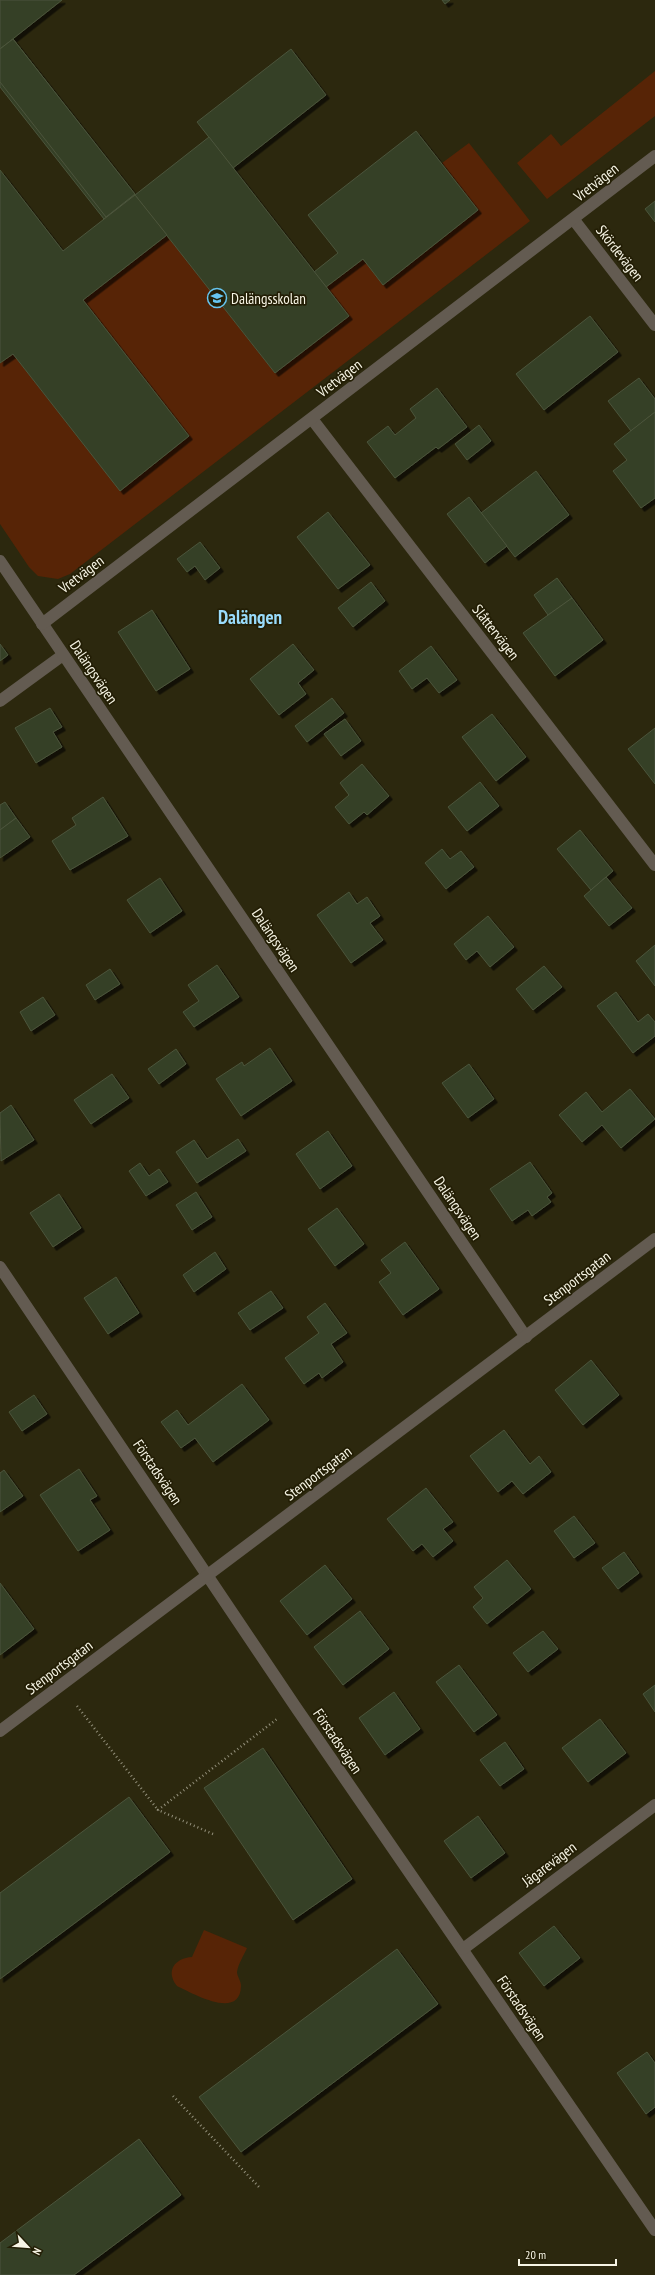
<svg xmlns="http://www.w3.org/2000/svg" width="655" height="2275" viewBox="0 0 655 2275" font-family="'PT Sans Narrow',sans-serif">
<defs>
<filter id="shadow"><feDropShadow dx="3.5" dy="3.5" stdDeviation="0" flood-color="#0009"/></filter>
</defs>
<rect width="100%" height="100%" fill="#2c280e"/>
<g fill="#572406">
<polygon points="655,71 655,116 547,199 517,163 551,134 561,146"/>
<polygon points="469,143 530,221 70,574 58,579 38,576 29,567 0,524 0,363 13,354 120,490 189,436 83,300 167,235 275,373 349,316 326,287 363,259 383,285 478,210 442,163"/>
<path d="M204 1930 247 1948C244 1955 238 1964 237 1972 237 1976 241 1981 241 1986 240 2021 192 1993 177 1986 165 1971 175 1958 192 1957Z"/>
</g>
<g fill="#363f27" stroke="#4b553b" filter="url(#shadow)">
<polygon points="0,0 62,0 0,49"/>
<polygon points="442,0 450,0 445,4"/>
<polygon points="13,39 135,195 104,219 0,87 0,49"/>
<polygon points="13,39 135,194 106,217 0,82 0,49"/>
<polygon points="291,49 326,95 233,168 197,122"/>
<polygon points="416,131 478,210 383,285 363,259 326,287 314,272 338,253 308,215"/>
<polygon points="209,137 349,316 275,373 135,195"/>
<polygon points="0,170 63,251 135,195 167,235 83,300 189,436 120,491 13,354 0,363"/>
<polygon points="655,201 655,222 645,209"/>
<polygon points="590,316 618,352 544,410 516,374"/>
<polygon points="639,378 655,399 655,412 631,431 608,401"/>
<polygon points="437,388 467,427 438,449 436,447 395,478 367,442 388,426 395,435 416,418 410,409"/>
<polygon points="655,412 655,498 641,508 613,471 627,460 614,444"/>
<polygon points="479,425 491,441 467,460 455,444"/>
<polygon points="536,471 569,515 515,557 481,513"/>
<polygon points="469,497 507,546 485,563 447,514"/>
<polygon points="328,512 370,565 338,589 297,537"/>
<polygon points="200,542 220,568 205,580 195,566 187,572 177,559"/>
<polygon points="557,578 572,598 548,615 534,595"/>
<polygon points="371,582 385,601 353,627 338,608"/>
<polygon points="572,598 603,640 555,676 523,633"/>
<polygon points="152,610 190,669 156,691 118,632"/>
<polygon points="0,644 8,655 0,661"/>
<polygon points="293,644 314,670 298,683 306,694 279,715 250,679"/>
<polygon points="431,646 457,680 439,693 427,678 412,689 399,671"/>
<polygon points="332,698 344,713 307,742 295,726"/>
<polygon points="50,708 62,727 53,732 62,747 36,763 15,728"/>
<polygon points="492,714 526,757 496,781 462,737"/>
<polygon points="345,719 361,741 341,756 324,734"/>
<polygon points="655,728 655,784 628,749"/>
<polygon points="362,764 389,796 367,815 364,812 349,824 335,807 349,795 340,783"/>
<polygon points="480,782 499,806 467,831 448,807"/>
<polygon points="103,797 128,836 70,870 52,841 76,825 72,818"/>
<polygon points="5,802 16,818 0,830 0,805"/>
<polygon points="16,818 30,837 0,858 0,830"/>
<polygon points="580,830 613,871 591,890 557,849"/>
<polygon points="442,849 450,859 461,851 474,867 446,889 425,863"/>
<polygon points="606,877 632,908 609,926 584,896"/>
<polygon points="160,878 182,911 150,933 127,900"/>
<polygon points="349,892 357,904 367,897 380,916 370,923 383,940 351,963 317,915"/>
<polygon points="488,916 514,947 490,967 477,951 466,960 454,944"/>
<polygon points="655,945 655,986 636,961"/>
<polygon points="217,965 239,997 194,1027 183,1012 199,1001 188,985"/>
<polygon points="544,966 562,987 533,1010 516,989"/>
<polygon points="110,969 120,984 95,1000 86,985"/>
<polygon points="616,992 638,1022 648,1014 655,1022 655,1036 633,1053 597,1006"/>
<polygon points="43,997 55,1015 31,1031 20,1012"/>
<polygon points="270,1048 292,1081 241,1116 216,1079 242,1062 244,1066"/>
<polygon points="176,1049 186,1064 159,1084 148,1069"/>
<polygon points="469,1064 494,1099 468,1118 442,1083"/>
<polygon points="112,1074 129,1098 91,1124 74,1100"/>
<polygon points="630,1089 655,1119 621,1148 602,1125 582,1142 559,1115 586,1092 602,1112"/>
<polygon points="11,1105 34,1140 1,1161 0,1113"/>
<polygon points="328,1131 352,1166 320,1189 296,1154"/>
<polygon points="238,1139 246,1151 197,1183 176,1152 194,1140 207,1159"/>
<polygon points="530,1162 552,1193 547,1197 551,1202 532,1216 528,1210 512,1221 490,1189"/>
<polygon points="140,1163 149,1176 159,1169 168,1182 146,1196 129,1171"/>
<polygon points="196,1192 212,1217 192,1230 176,1205"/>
<polygon points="59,1194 81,1228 53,1247 30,1213"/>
<polygon points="337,1208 364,1244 335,1266 308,1229"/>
<polygon points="405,1242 439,1289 403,1315 379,1282 391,1273 381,1260"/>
<polygon points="215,1252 226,1269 194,1292 183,1275"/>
<polygon points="116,1277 139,1313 108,1334 84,1298"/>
<polygon points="271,1291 283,1308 250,1330 238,1313"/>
<polygon points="325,1303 347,1333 331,1344 343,1362 322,1378 319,1373 304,1384 285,1358 319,1333 307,1317"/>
<polygon points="591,1360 619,1395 583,1425 555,1390"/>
<polygon points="242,1384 269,1420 213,1462 195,1438 181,1448 161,1422 177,1410 188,1425"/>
<polygon points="34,1395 47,1414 22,1431 9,1412"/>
<polygon points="504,1430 530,1464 539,1456 551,1472 523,1494 512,1481 498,1492 470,1456"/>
<polygon points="79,1469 97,1496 90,1500 110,1530 78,1551 40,1495"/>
<polygon points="4,1470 23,1496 0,1512 0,1473"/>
<polygon points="426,1488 453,1522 443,1529 453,1541 433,1557 422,1544 413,1551 387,1519"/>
<polygon points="574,1516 595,1543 574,1558 554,1531"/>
<polygon points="624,1552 639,1573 618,1589 602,1568"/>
<polygon points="507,1560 531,1589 487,1624 473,1607 483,1598 474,1587"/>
<polygon points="325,1565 352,1599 307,1635 280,1601"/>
<polygon points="0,1583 34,1629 0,1655"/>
<polygon points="360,1611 389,1649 343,1685 314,1647"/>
<polygon points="543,1631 558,1649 528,1672 513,1653"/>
<polygon points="459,1665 497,1715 474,1732 436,1682"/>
<polygon points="655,1685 655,1712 643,1694"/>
<polygon points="394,1692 420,1729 385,1755 359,1718"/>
<polygon points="600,1719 626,1753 588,1782 562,1748"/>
<polygon points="505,1742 524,1769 500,1786 480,1760"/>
<polygon points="263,1748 352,1879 293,1920 204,1788"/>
<polygon points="129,1797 170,1852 0,1979 0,1893"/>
<polygon points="478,1816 505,1853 471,1878 444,1841"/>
<polygon points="554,1926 580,1958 544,1986 519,1953"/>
<polygon points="397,1949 438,2004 241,2152 199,2097"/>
<polygon points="647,2052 655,2063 655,2107 646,2114 617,2073"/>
<polygon points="139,2139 181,2195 74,2275 0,2275 0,2243"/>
</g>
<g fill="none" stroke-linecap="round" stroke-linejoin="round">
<g stroke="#94917c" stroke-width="2.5" stroke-dasharray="1 3" stroke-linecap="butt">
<polyline points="77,1706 158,1810"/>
<polyline points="213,1834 158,1810 277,1719"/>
<polyline points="173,2096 259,2187"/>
</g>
<polyline stroke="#635b51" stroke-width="12" points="0,701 63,655"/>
<g stroke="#635b51" stroke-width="12">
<polyline points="574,220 655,325"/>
<polyline points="312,419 655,865"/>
<polyline points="0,561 526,1337"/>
<polyline points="42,624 655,156"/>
<polyline points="0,1267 295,1706 655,2230"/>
<polyline points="0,1731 655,1239"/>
<polyline points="463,1949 655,1805"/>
</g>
</g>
<defs>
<g id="school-ring" transform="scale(1)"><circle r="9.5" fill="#231e05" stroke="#66c4ef" stroke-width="1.5"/><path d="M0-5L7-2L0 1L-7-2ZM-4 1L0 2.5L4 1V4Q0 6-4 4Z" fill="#66c4ef"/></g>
</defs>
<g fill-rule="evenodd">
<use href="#school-ring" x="217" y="298"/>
</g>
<g text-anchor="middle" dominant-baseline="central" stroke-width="3.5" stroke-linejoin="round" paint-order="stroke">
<g font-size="15" fill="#f7f5e5" stroke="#231e05">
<text transform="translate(596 182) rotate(-38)">Vretvägen</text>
<text transform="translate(620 253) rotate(52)">Skördevägen</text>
<text transform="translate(339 378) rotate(-37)">Vretvägen</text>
<text transform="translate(81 574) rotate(-37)">Vretvägen</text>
<text transform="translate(496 632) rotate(52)">Slåttervägen</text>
<text transform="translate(94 672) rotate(56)">Dalängsvägen</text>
<text transform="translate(276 940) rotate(56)">Dalängsvägen</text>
<text transform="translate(458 1208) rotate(56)">Dalängsvägen</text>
<text transform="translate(577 1278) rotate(-37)">Stenportsgatan</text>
<text transform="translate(158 1472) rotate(56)">Förstadsvägen</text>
<text transform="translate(318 1473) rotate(-37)">Stenportsgatan</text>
<text transform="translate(59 1667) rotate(-37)">Stenportsgatan</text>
<text transform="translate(338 1741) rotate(56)">Förstadsvägen</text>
<text transform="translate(549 1864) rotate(-37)">Jägarevägen</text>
<text transform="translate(522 2008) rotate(56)">Förstadsvägen</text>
</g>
<g font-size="15" fill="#f7f5e5" stroke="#231e05" text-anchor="start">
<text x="231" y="298">Dalängsskolan</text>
</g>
<g font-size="19" font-weight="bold" fill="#99dbfb" stroke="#231e05">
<text x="250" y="617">Dalängen</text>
</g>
</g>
<g transform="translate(28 2247) rotate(116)" stroke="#231e05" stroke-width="3" paint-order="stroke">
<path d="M0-3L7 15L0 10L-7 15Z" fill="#f7f5e5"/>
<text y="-6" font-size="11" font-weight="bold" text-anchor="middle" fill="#f7f5e5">N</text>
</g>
<path d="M519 2259v6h97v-6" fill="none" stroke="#f7f5e5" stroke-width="2"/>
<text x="525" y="2259" font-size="12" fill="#f7f5e5" stroke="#231e05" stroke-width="3" paint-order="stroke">20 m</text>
</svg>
